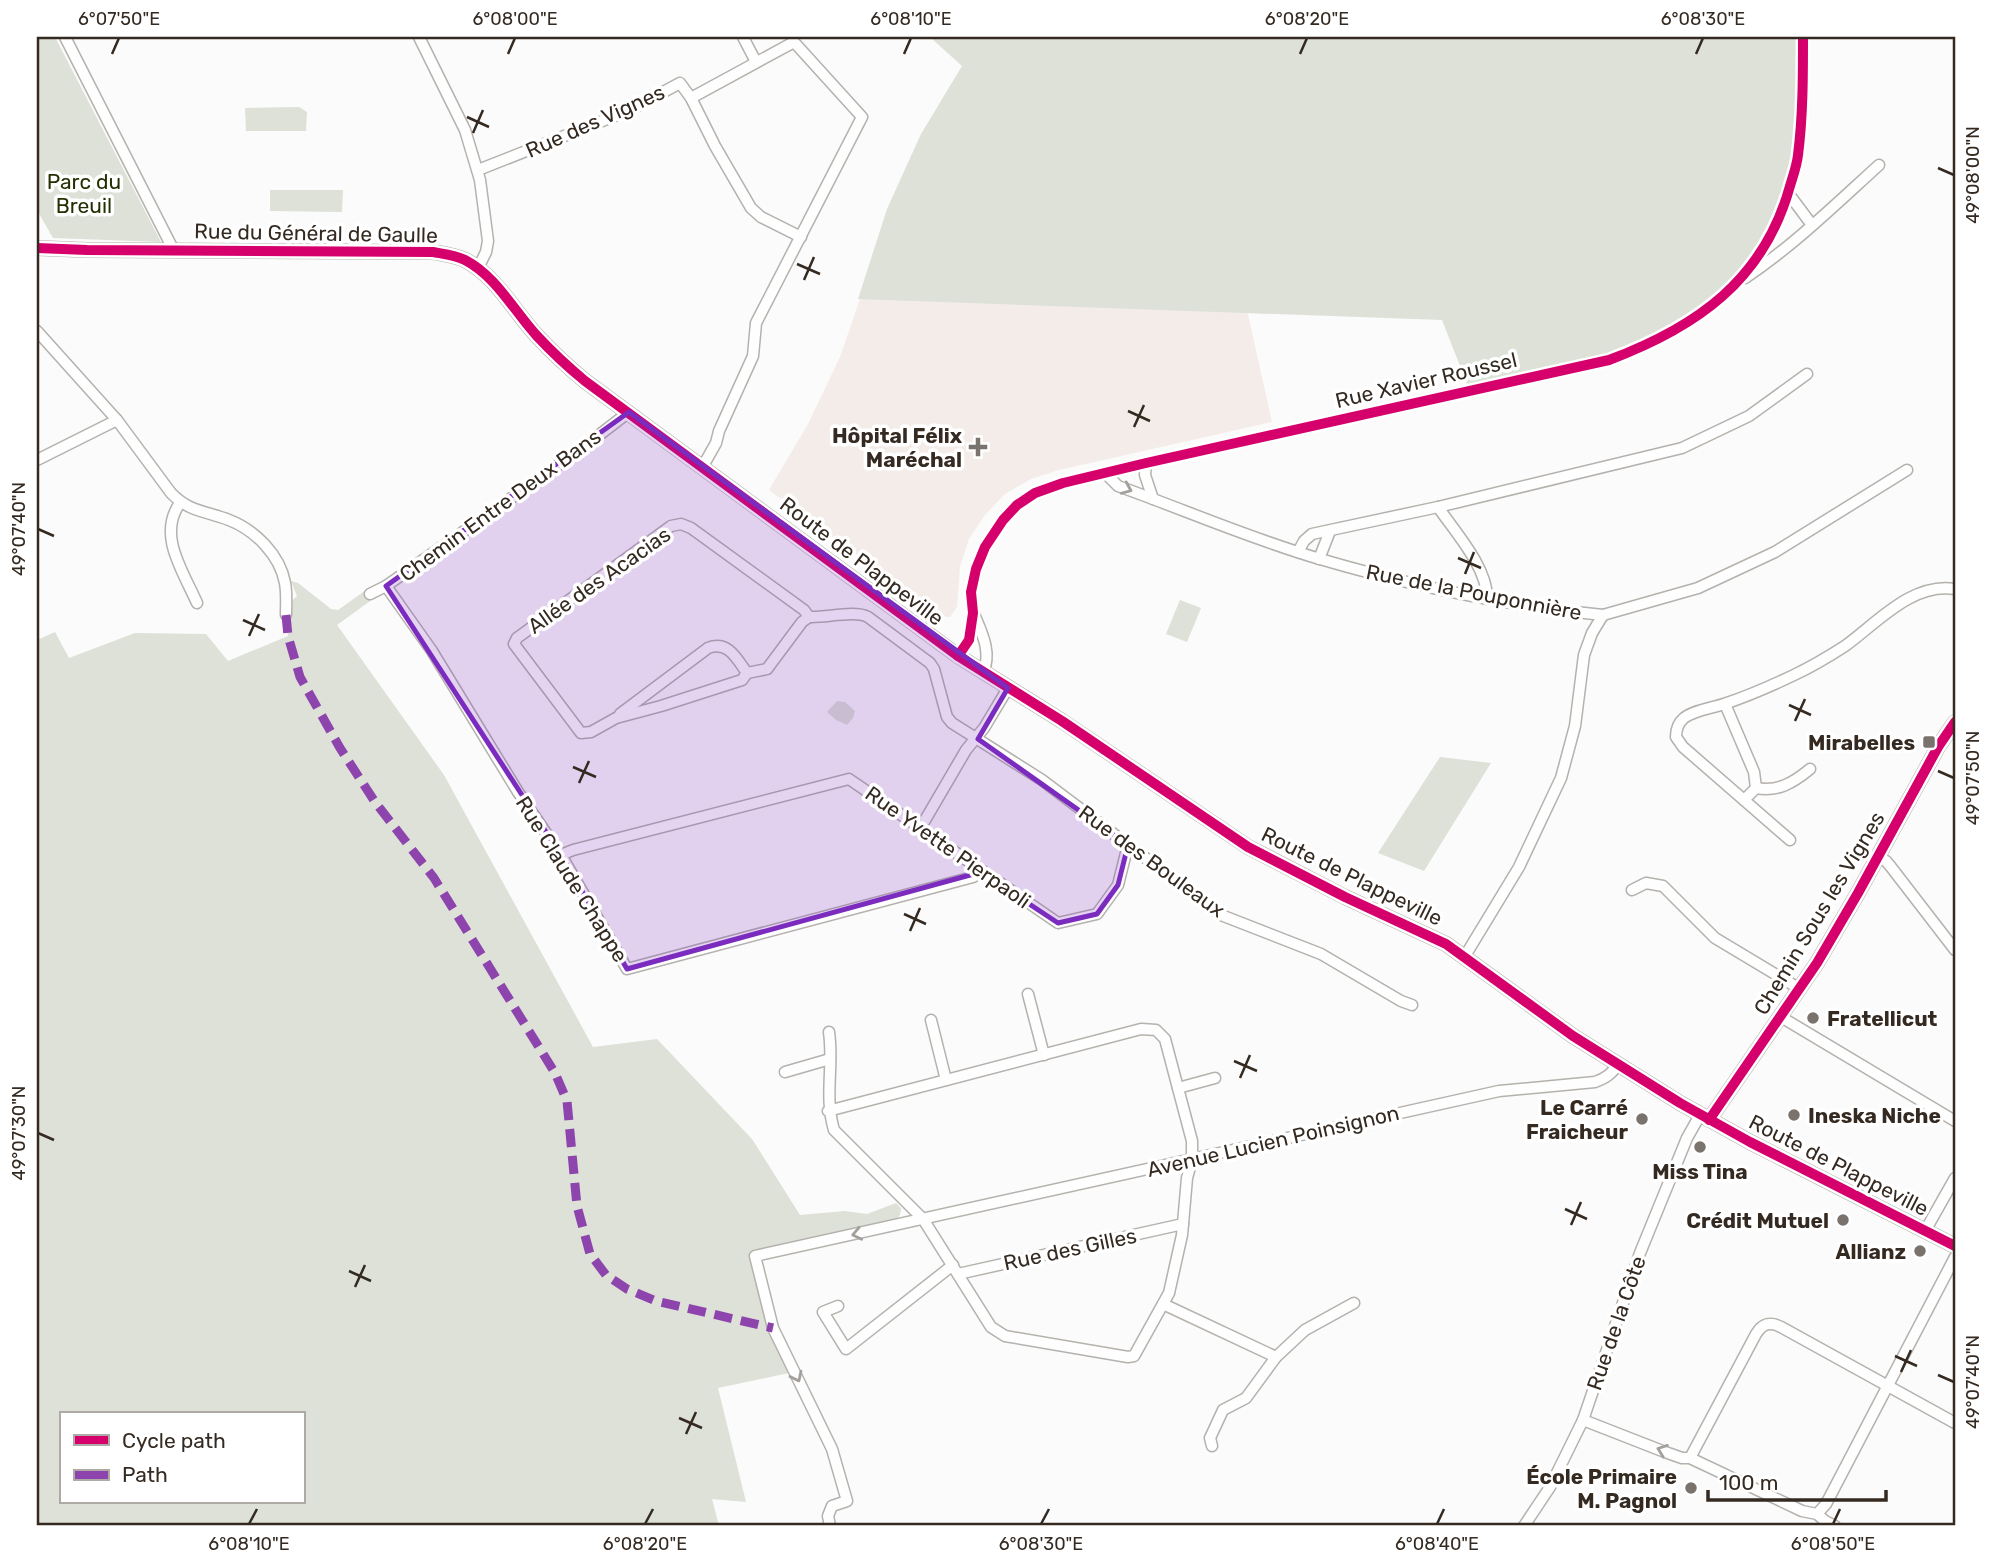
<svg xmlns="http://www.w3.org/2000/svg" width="1992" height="1563" viewBox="0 0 1992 1563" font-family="Rubik,sans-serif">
<rect width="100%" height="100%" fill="#fbfbfb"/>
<polygon fill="#f4ece8" points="868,276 1245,301 1272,422 1059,470 1031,479 1005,494 985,515 969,539 960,567 957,607 950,617 940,616 769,490 808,424 840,357"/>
<g fill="#dde1d7" fill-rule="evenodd">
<polygon points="37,37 55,37 161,242 53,238 37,210"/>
<polygon points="930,37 1803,37 1798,157 1769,240 1701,314 1635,350 1469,389 1442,320 858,299 887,209 921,134 962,66"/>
<polygon points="299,107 307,112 306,131 246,131 245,108"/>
<polygon points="270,190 343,190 342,212 270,211"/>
<path d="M291 581 298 583 331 609 338 610 366 590 373 599 337 625 444 775 593 1047 657 1039 752 1139 800 1215 845 1211 867 1214 896 1203 901 1208 900 1215 891 1226 755 1256 778 1344 789 1373 718 1388 746 1502 712 1499 719 1526H37V640L55 632 69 658 135 633 206 634 228 661 288 636C286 621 284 606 297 596ZM61 1414H303V1502H61Z"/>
<polygon points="1180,600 1201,608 1187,642 1166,634"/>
<polygon points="837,701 845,702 855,711 853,718 847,725 836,720 827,712"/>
<polygon points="1440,757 1491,763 1424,871 1378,853"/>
</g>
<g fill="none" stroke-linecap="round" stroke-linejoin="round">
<g stroke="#b5b1ac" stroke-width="13">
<g id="minor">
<polyline points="65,37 174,251"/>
<polyline points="419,37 465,130 480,180 488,241 486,252 478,268"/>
<polyline points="743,37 756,62"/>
<polyline points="691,98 794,42 862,117 756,323 753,356 719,431 716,443 703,466"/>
<polyline points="478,170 630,110 680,83 691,98 715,146 751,208 761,217 801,237"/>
<polyline points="1788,193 1812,225"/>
<path d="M1745 278C1793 246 1836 204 1879 165"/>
<path d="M37 331 117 420 171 493C189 512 206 511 229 520 255 530 280 555 285 583 287 593 286 605 286 615"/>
<polyline points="37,460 117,420"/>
<polyline points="1146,463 1145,475 1153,499"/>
<path d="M1106 474 1118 486C1185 510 1251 539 1320 559 1412 586 1508 606 1603 615L1592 633 1584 655 1575 726 1561 778 1519 867 1465 956"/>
<path d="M180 503C157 535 183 571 197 603"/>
<path d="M1438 507C1455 532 1488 568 1487 599"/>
<polyline points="1298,552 1304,541 1312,534 1438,507 1682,448 1749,416 1807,374"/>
<polyline points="1319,559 1330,531"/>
<polyline points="386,586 432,651 518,792 561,855 627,969 973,877 981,872"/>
<polyline points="370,594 386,586 581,449 629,412"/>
<path d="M974 614C982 633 992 652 983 673"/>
<polyline points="1603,615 1698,588 1775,552 1907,470"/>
<path d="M958 656 969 640 973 613 971 592 976 569 985 547 1003 520 1017 505 1035 493 1063 483 1146 463 1609 360C1697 327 1764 280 1790 186 1793 176 1797 165 1798 155 1803 116 1803 76 1803 37"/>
<path d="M747 673 742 680 661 706 616 718 591 732 581 733 514 644 517 638 671 526 681 524 691 528 804 610 809 617C826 618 854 610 868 617L930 663 934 669 947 717 952 723 1042 780 1221 915 1321 954 1401 1001 1412 1005"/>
<polyline points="1725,704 1754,772 1756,788 1744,800"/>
<path d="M620 714 708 648C728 640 737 659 747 673L767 669 802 622 809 617"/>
<path d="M1756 788C1778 792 1793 783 1810 769"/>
<polyline points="921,827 966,750 984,728 1008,688"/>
<path d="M1790 840 1683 747 1676 737C1676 729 1678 723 1684 718 1694 710 1712 708 1724 704 1748 696 1771 686 1794 675 1811 667 1828 657 1845 646 1877 623 1912 582 1955 589"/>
<polyline points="561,855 573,850 849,779 1058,923 1097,914 1118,885 1128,845"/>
<polyline points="1878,857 1886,861 1891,867 1955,950"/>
<polyline points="1632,890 1646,883 1663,886 1715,938 1800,989"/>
<polyline points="1028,994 1044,1055"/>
<polyline points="1781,1017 1955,1121"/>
<polyline points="931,1020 946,1080"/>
<polyline points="785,1072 830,1059"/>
<polyline points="1178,1088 1215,1078"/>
<path d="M828 1111 1141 1029 1156 1030 1165 1039 1192 1141V1160L1187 1178 1182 1235 1169 1293 1134 1356 1128 1357 1005 1336 991 1327 923 1219 834 1130C824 1096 834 1066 829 1032"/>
<polyline points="1925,1231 1955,1178"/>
<polyline points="958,1274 1183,1224"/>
<polyline points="1163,1304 1276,1357"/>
<polyline points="838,1306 823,1312 846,1349 953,1265"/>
<polyline points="1583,1420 1665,1452 1682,1458 1690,1458 1802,1511 1817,1514 1825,1521 1835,1526"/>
<polyline points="1212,1446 1210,1438 1223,1410 1246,1398 1276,1357 1305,1330 1354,1303"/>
<path d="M1690 1458 1756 1334C1762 1324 1770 1321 1781 1327L1955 1423"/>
<polyline points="1817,1514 1826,1504 1955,1257"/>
<path d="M830 1526 828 1516 832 1506 847 1501 832 1449 773 1328 755 1256 1499 1091 1595 1082C1606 1078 1611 1074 1618 1065"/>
<polyline points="1524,1526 1550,1487 1583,1420 1640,1253 1687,1138 1700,1115"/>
</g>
</g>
<g stroke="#b5b1ac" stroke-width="16">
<g id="tertiary">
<path d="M37 248 87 250 433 252C444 254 455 255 465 260 496 276 514 311 537 336 552 352 568 367 585 381L958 656 1062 721 1248 847 1345 897 1446 944 1573 1036 1680 1103 1750 1142 1955 1246"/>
<polyline points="1709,1120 1817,963 1858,893 1938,747 1955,722"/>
</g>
</g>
<use href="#minor" stroke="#fefefe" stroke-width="10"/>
<use href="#tertiary" stroke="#fefefe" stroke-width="12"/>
<polyline stroke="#8e44ad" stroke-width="9" stroke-dasharray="18 9" stroke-linecap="butt" points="286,615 288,636 300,677 340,748 375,802 434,878 555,1073 567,1101 577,1206 590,1254 606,1275 627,1289 656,1301 773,1328"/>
<g stroke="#fff" stroke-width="15">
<g id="cycleway">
<path d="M37 248 87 250 433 252C444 254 455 255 465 260 496 276 514 311 537 336 552 352 568 367 585 381L958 656 1062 721 1248 847 1345 897 1446 944 1573 1036 1680 1103 1750 1142 1955 1246"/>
<path d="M958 656 969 640 973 613 971 592 976 569 985 547 1003 520 1017 505 1035 493 1063 483 1146 463 1609 360C1697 327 1764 280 1790 186 1793 176 1797 165 1798 155 1803 116 1803 76 1803 37"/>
<polyline points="1709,1120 1817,963 1858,893 1938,747 1955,722"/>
</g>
</g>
<use href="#cycleway" stroke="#d6006c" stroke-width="10"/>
</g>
<defs><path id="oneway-chevron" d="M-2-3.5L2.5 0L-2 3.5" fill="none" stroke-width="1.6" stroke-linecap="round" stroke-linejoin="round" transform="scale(1.75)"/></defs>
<g stroke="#a39f9b">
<use href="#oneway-chevron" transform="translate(1127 489) rotate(23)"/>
<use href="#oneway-chevron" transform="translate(857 1234) rotate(168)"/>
<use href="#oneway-chevron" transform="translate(797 1377) rotate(64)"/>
<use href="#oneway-chevron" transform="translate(1662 1450) rotate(-160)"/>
</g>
<path fill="#7b2cbf" fill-opacity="0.2" stroke="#7b2cbf" stroke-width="5" stroke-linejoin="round" d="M629 412 1008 688 978 739 1128 845 1118 885 1097 914 1058 923 981 872 627 969 561 855 386 586Z"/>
<path fill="none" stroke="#342a21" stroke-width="2.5" d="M112 54 119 38M508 54 515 38M904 54 911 38M1300 54 1307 38M1696 54 1703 38M467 117 489 127M473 133 483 110M1938 168 1954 175M797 264 820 274M804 280 814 257M1128 411 1150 421M1134 427 1144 405M38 529 54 536M1458 558 1481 568M1465 574 1474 552M243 620 265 630M249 636 259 614M1789 705 1811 715M1795 721 1805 699M573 767 596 777M1938 771 1954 778M579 783 589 761M904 914 926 924M910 931 920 908M1234 1061 1257 1071M1240 1078 1250 1055M38 1133 54 1140M1565 1209 1587 1219M1571 1225 1581 1202M349 1271 371 1281M355 1287 365 1265M1895 1356 1917 1366M1901 1372 1911 1350M1938 1375 1954 1382M679 1418 702 1428M686 1434 696 1412M249 1524 257 1509M645 1524 653 1509M1041 1524 1049 1509M1437 1524 1444 1509M1833 1524 1840 1509"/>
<g fill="#7a736d" stroke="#fff" stroke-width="2.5">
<path d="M974.5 436.5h7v7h7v7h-7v7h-7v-7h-7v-7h7z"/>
<rect x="1922" y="735" width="14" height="14" rx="3.5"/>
<circle cx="1813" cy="1018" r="7"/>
<circle cx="1794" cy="1115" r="7"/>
<circle cx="1642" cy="1119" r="7"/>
<circle cx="1700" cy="1147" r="7"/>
<circle cx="1843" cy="1220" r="7"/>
<circle cx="1920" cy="1251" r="7"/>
<circle cx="1691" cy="1488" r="7"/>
</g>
<g text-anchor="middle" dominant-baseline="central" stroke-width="7" stroke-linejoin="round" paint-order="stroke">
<g font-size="21" fill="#342a21" stroke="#fff">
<text transform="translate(595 121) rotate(-24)">Rue des Vignes</text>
<text transform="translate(316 233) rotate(1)">Rue du Général de Gaulle</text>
<text transform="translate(1426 380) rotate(-13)">Rue Xavier Roussel</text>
<text transform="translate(500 505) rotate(-36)">Chemin Entre Deux Bans</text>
<text transform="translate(862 561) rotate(37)">Route de Plappeville</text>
<text transform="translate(599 580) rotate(-35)">Allée des Acacias</text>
<text transform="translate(1474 592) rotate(11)">Rue de la Pouponnière</text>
<text transform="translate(948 847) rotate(35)">Rue Yvette Pierpaoli</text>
<text transform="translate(1152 861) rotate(36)">Rue des Bouleaux</text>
<text transform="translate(1352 876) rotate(26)">Route de Plappeville</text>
<text transform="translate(572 879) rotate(58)">Rue Claude Chappe</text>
<text transform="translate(1819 913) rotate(-59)">Chemin Sous les Vignes</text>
<text transform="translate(1273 1141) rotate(-13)">Avenue Lucien Poinsignon</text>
<text transform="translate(1839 1165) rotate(27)">Route de Plappeville</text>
<text transform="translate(1070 1249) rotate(-12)">Rue des Gilles</text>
<text transform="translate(1616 1323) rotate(-71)">Rue de la Côte</text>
</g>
<g font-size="21" fill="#233102" stroke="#fff">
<text x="84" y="181">Parc du<tspan x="84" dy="24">Breuil</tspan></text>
</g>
<g font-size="21" font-weight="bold" fill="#342a21" stroke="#fff" text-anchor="end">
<text x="962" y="435">Hôpital Félix<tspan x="962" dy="24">Maréchal</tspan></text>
<text x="1915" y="742">Mirabelles</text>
<text x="1827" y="1018" text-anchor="start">Fratellicut</text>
<text x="1628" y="1107">Le Carré<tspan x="1628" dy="24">Fraicheur</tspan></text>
<text x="1808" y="1115" text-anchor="start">Ineska Niche</text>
<text x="1700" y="1171" text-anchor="middle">Miss Tina</text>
<text x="1829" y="1220">Crédit Mutuel</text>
<text x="1906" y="1251">Allianz</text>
<text x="1677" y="1476">École Primaire<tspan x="1677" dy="24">M. Pagnol</tspan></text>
</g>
</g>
<rect width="1992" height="1563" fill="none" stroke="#ffffff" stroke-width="77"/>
<rect x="60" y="1412" width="245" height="91" fill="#ffffff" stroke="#aeaaa6" stroke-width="2"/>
<rect x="74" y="1435" width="35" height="10" fill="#d6006c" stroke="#aeaaa6" stroke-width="2"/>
<text x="122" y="1448" font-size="21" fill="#342a21">Cycle path</text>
<rect x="74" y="1470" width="35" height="10" fill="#8e44ad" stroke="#aeaaa6" stroke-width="2"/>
<text x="122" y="1482" font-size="21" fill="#342a21">Path</text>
<path d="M1708 1490v10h178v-10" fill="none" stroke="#342a21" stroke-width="3.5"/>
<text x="1719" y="1490" font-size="21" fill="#342a21" stroke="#ffffff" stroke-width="5" paint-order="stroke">100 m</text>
<rect x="38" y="38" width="1916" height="1486" fill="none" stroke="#342a21" stroke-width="2.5"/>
<g font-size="18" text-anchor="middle" fill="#342a21">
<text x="119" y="25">6°07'50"E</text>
<text x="515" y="25">6°08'00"E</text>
<text x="911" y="25">6°08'10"E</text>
<text x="1307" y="25">6°08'20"E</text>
<text x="1703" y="25">6°08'30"E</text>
<text transform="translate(1973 175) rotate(-90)" y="6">49°08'00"N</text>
<text transform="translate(19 529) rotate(-90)" y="6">49°07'40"N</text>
<text transform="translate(1973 778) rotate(-90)" y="6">49°07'50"N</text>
<text transform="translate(19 1133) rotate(-90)" y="6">49°07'30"N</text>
<text transform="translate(1973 1382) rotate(-90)" y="6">49°07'40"N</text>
<text x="249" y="1550">6°08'10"E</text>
<text x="645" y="1550">6°08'20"E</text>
<text x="1041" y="1550">6°08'30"E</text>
<text x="1437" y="1550">6°08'40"E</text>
<text x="1833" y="1550">6°08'50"E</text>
</g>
</svg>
